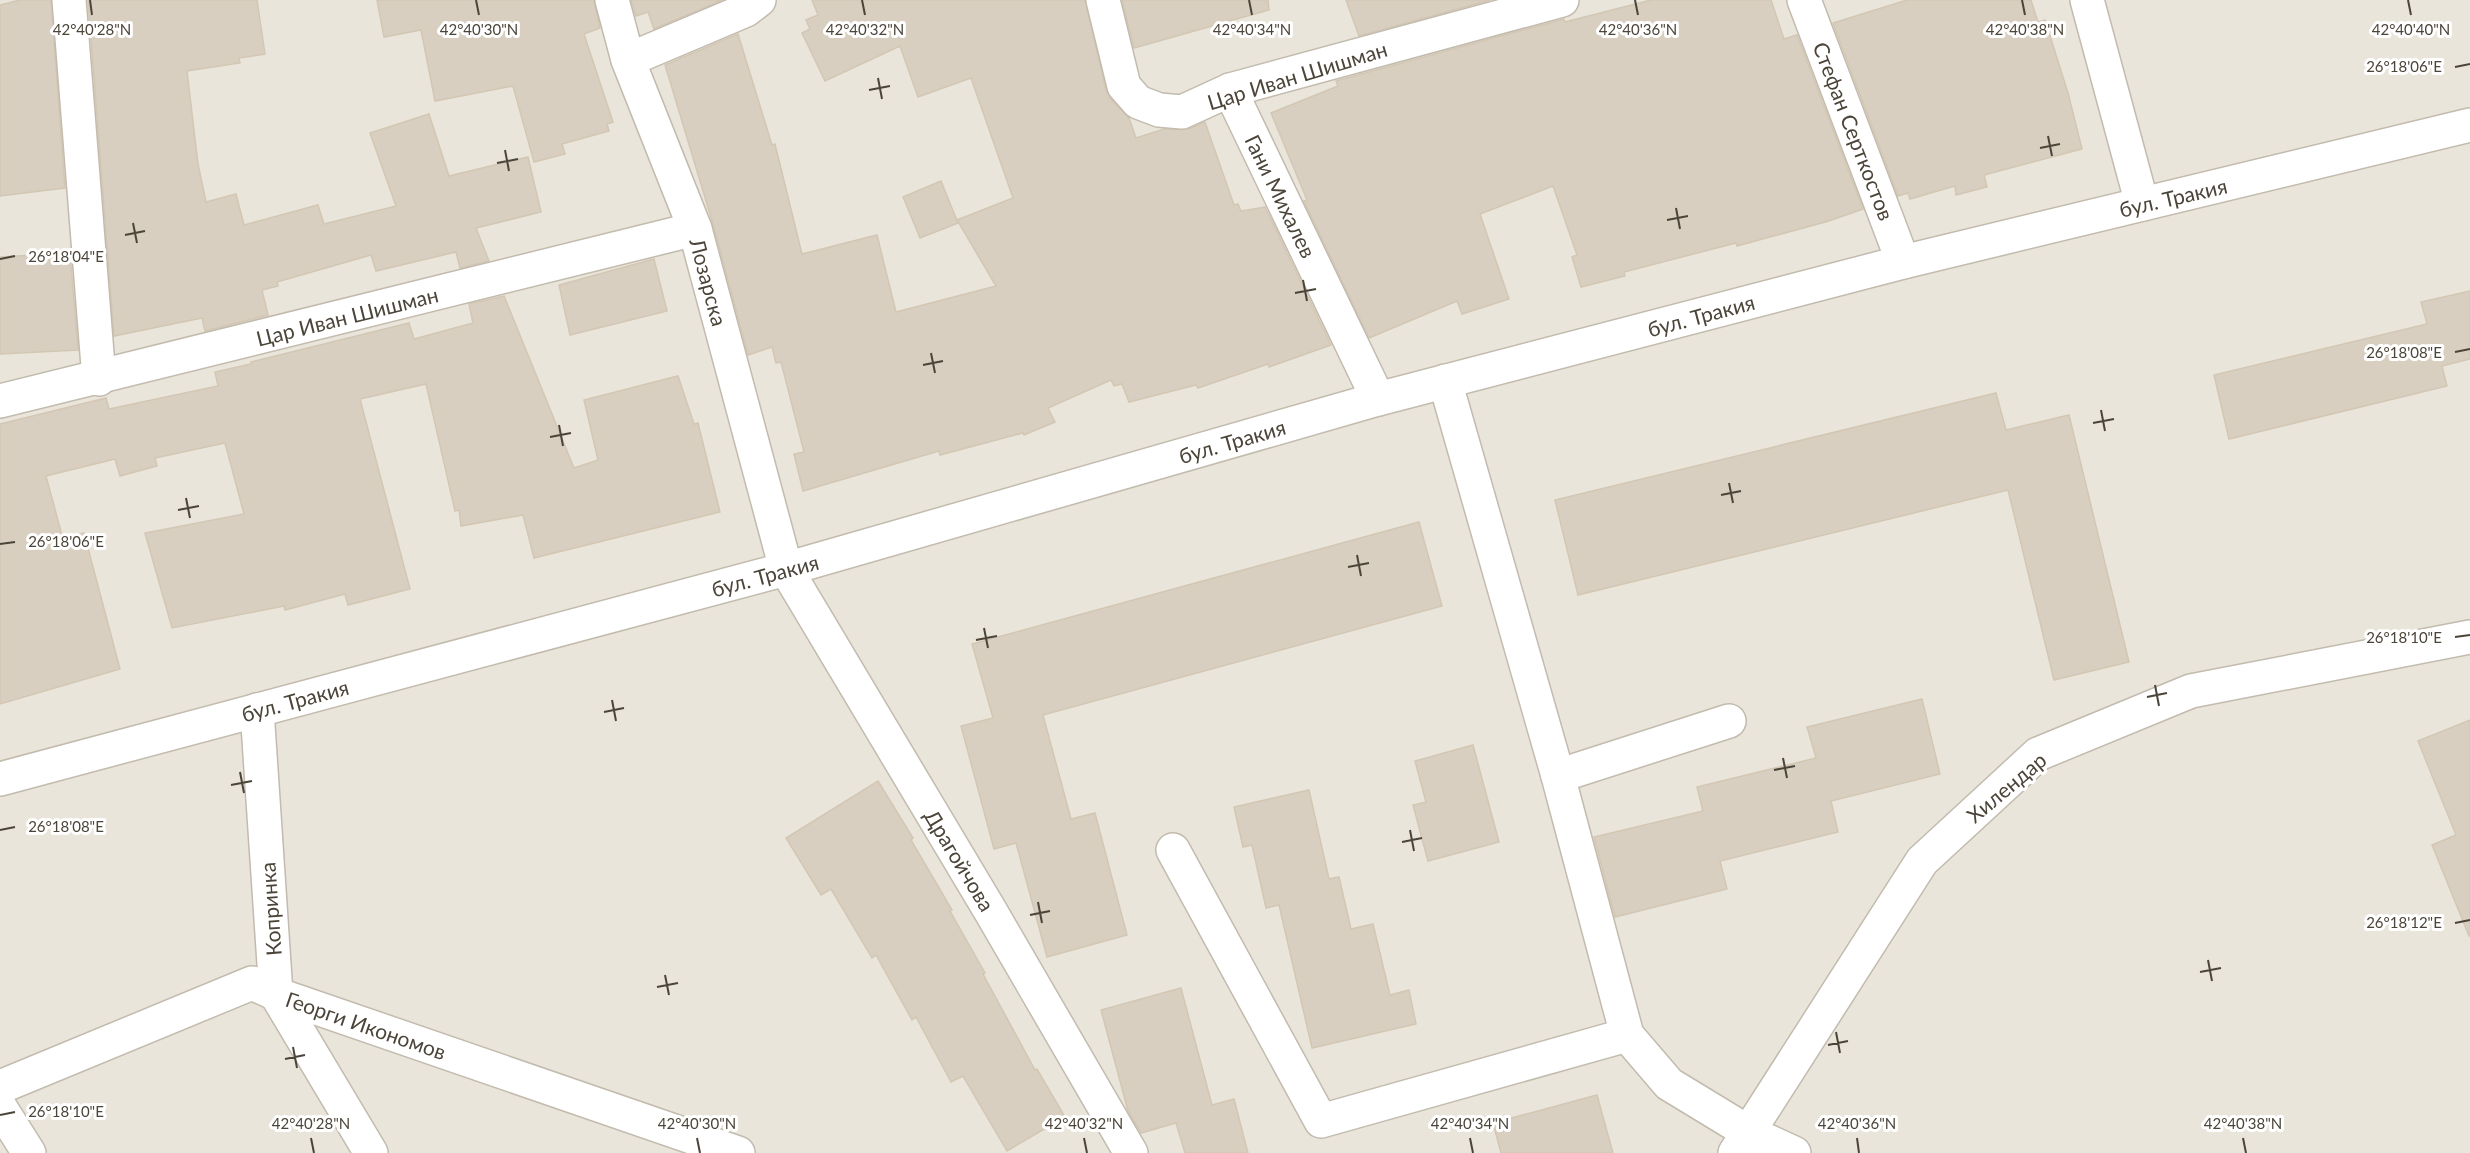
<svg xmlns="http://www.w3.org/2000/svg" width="2470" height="1153" viewBox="0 0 2470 1153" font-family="Lato,sans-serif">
<rect width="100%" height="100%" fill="#f6f3ec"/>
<rect fill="#eae5da" x="0" y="0" width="2470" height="1153"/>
<g fill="#d8cfc1" stroke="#d3c7b4" stroke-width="1.5">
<polygon points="20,0 51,0 65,188 0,196 0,5"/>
<polygon points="88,0 257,0 265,54 239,58 240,63 187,71 198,164 206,202 236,194 244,225 318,205 324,224 396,206 370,133 429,114 449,176 528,157 541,212 476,228 489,261 460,268 456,252 376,271 371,255 277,282 278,286 262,290 268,315 205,331 202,318 114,336"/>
<polygon points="377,0 594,0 600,28 584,34 613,122 607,124 609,131 562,144 565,154 534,162 513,86 435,101 421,30 384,37"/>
<polygon points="631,0 722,0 654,29 648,12 636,16"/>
<polygon points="812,0 1085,0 1106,90 1110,98 1129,118 1136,138 1164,129 1189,129 1205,122 1234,205 1238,204 1241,211 1265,207 1331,345 1269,367 1268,364 1198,388 1196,385 1129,402 1122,384 1114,386 1111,380 1048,408 1055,422 1024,435 1023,433 940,455 939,451 803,491 794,454 804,452 781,362 776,363 772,347 748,355 713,224 665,65 738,34 772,145 775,144 802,254 877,235 896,312 996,286 957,220 1013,198 971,78 918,97 900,46 825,81 802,33 810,29 806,20 818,15"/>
<polygon points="1122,0 1268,0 1269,10 1134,48"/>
<polygon points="1346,0 1490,0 1359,36"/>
<polygon points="1651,0 1771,0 1784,39 1797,35 1863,209 1829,221 1737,246 1736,243 1624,272 1625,276 1581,287 1572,257 1577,255 1553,186 1480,214 1509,299 1462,314 1457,301 1369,338 1304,201 1307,200 1271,113 1338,86 1336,81 1564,19 1565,22"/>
<polygon points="1907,0 2031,0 2038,22 2045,20 2068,93 2082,149 1984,175 1987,187 1956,195 1955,186 1910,199 1908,193 1898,196 1833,23"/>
<polygon points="941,181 958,223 920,238 903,197"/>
<polygon points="70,253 78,350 0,354 0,257"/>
<polygon points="654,259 667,311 570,335 559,285"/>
<polygon points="2470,291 2470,359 2442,366 2447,386 2229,439 2214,375 2427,324 2421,302"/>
<polygon points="504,296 574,468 598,460 584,400 678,376 694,424 698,423 720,512 534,558 523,515 461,526 459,510 455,511 426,384 360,399 410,589 348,605 345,594 285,610 284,606 172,628 145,533 244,514 225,443 155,458 157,466 120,476 115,459 46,476 63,539 84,533 120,669 0,704 0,424 106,398 109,409 218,386 215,372 251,364 251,362 409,323 414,339 473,323 469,304"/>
<polygon points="1996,393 2006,430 2069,415 2129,662 2054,680 2008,490 1578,595 1555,500"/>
<polygon points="1419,522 1442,606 1043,715 1071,819 1095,813 1127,935 1047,957 1016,843 994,849 961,726 993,718 972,644"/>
<polygon points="1922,699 1940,774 1831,801 1838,832 1720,861 1727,889 1615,917 1594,837 1703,811 1697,787 1816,758 1807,727"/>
<polygon points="2470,720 2470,935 2469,936 2432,845 2456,835 2418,741"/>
<polygon points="1473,745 1499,842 1428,861 1413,805 1426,802 1415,761"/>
<polygon points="878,781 913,838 911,840 952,910 950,911 985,973 983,974 1035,1070 1037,1069 1065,1117 1007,1151 963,1076 951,1082 916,1017 912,1020 876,955 872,958 831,889 821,895 786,838"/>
<polygon points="1309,790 1329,879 1339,877 1351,929 1373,924 1390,995 1409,990 1416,1024 1312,1048 1279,905 1266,908 1252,845 1243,847 1234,807"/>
<polygon points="1181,988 1212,1105 1234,1099 1248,1153 1185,1153 1176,1123 1141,1133 1128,1111 1101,1010"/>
<polygon points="1597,1095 1613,1153 1501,1153 1493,1123"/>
</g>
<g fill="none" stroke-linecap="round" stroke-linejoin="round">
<g stroke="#c2bbae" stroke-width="36">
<g id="minor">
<polyline points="69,0 99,379"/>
<polyline points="612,0 628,60 695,229 786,569 991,912 1131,1153"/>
<polyline points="1103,0 1124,86 1138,102 1159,110 1182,112 1230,90 1562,0"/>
<polyline points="1804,0 1903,262"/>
<polyline points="2087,0 2142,204"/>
<polyline points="628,60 746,10 759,0"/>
<polyline points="1230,90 1378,399"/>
<polyline points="1445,381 1558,776 1627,1035 1669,1084 1748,1132 1794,1153"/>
<polyline points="0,401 695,229"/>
<polyline points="257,710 276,994 371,1153"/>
<polyline points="1558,776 1729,721"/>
<polyline points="0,779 786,569 1378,399 1903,262 2470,125"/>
<polyline points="1173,850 1321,1121 1627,1035"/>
<polyline points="0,1087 252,983 276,994 738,1153"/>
<polyline points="0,1107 29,1153"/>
<polyline points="1735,1153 1922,861 2038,754 2191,691 2470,637"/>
</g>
</g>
<use href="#minor" stroke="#fff" stroke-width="33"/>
</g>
<path fill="none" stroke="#4b4439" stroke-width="2" d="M90 0 92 15M476 0 479 15M862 0 865 15M1249 0 1252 15M1635 0 1638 15M2022 0 2025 15M2408 0 2411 15M2455 67 2470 64M878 78 882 99M869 90 890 86M2048 136 2052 156M2040 148 2060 144M505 150 509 171M497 163 518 159M1676 208 1680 229M1667 220 1688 216M133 223 137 243M125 235 145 231M0 259 15 256M1303 280 1307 301M1295 293 1316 289M2455 352 2470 349M931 353 935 373M923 365 943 361M2101 410 2105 431M2093 423 2114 419M559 425 563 446M550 437 571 433M1729 483 1733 503M1721 495 1741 491M186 498 190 518M178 510 199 506M0 544 15 542M1357 555 1361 576M1348 567 1369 563M984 628 988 648M2455 637 2470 635M976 640 997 636M2155 685 2159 706M2147 697 2167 693M612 700 616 721M604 712 624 708M1783 758 1787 778M1774 770 1795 766M240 772 244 793M231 785 252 781M0 830 15 827M1410 830 1414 851M1402 842 1422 838M1038 902 1042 923M1030 915 1050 911M2455 923 2470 920M2208 960 2212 981M2200 972 2221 968M665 975 669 995M657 987 678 983M1836 1032 1840 1053M1828 1045 1848 1041M293 1047 297 1068M285 1059 305 1055M0 1115 15 1112M311 1138 314 1153M697 1138 700 1153M1084 1138 1087 1153M1470 1138 1473 1153M1857 1138 1859 1153M2243 1138 2246 1153"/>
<g text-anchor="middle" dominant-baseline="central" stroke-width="6" stroke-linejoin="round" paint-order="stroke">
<g font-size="21" fill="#4b4439" stroke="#fff">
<text transform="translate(1297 75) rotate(-17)">Цар Иван Шишман</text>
<text transform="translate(1854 131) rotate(69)">Стефан Серткостов</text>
<text transform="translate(1281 196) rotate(64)">Гани Михалев</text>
<text transform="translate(2173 197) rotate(-13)">бул. Тракия</text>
<text transform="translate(709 282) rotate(75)">Лозарска</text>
<text transform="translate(1701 315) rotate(-15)">бул. Тракия</text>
<text transform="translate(347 316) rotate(-14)">Цар Иван Шишман</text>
<text transform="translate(1232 441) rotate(-16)">бул. Тракия</text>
<text transform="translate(765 575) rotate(-15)">бул. Тракия</text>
<text transform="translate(295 700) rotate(-15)">бул. Тракия</text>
<text transform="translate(2006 787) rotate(-40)">Хилендар</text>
<text transform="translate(960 860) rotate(59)">Драгойчова</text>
<text transform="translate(270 909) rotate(-94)">Копринка</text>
<text transform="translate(366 1025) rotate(19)">Георги Икономов</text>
</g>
</g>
<g font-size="15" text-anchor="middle" fill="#4b4439" stroke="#fff" stroke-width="6" stroke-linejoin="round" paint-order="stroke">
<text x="92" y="35">42°40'28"N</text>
<text x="479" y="35">42°40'30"N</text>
<text x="865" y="35">42°40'32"N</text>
<text x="1252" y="35">42°40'34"N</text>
<text x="1638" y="35">42°40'36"N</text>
<text x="2025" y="35">42°40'38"N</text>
<text x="2411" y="35">42°40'40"N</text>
<text x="2404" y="72">26°18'06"E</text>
<text x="66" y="262">26°18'04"E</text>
<text x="2404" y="358">26°18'08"E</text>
<text x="66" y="547">26°18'06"E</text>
<text x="2404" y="643">26°18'10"E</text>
<text x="66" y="832">26°18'08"E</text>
<text x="2404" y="928">26°18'12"E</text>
<text x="66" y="1117">26°18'10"E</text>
<text x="311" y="1129">42°40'28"N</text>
<text x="697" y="1129">42°40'30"N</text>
<text x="1084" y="1129">42°40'32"N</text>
<text x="1470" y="1129">42°40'34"N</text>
<text x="1857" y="1129">42°40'36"N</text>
<text x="2243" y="1129">42°40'38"N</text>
</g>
</svg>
